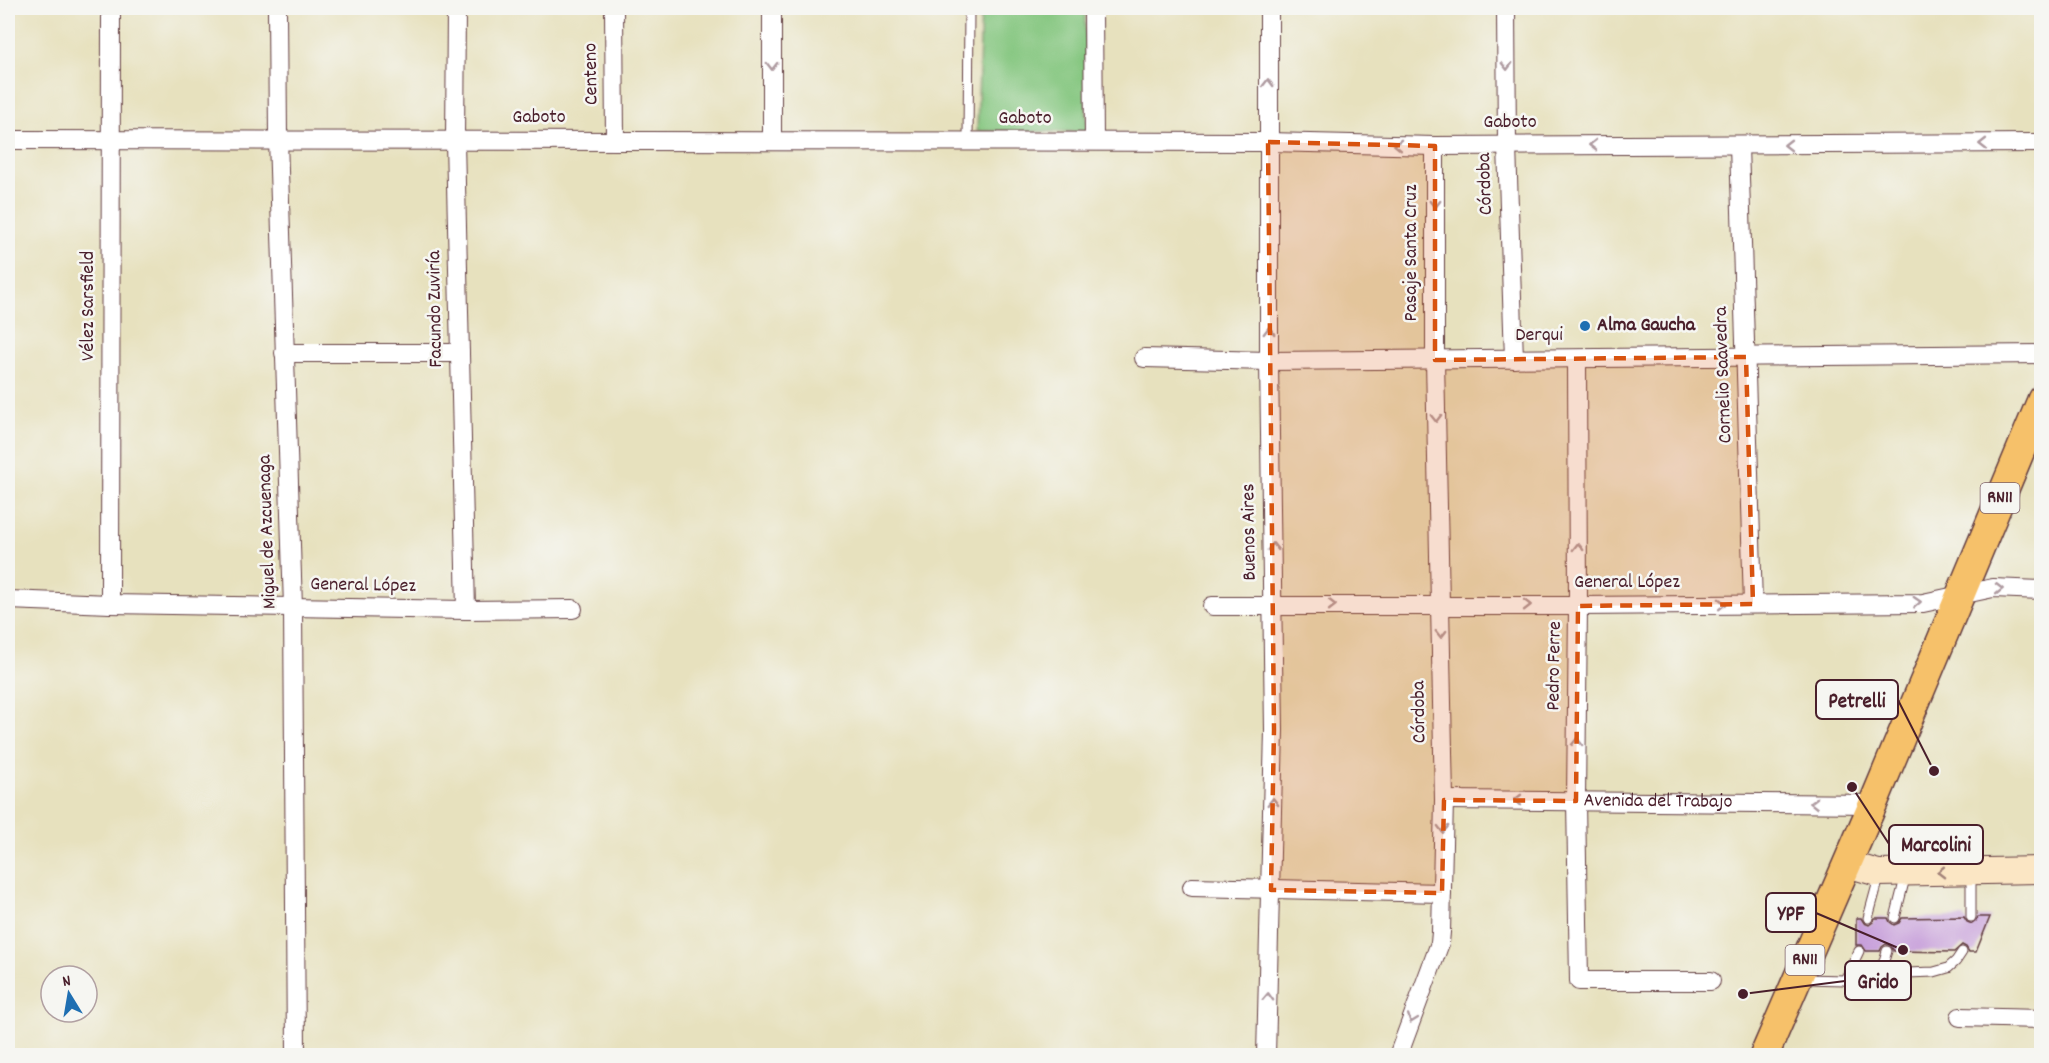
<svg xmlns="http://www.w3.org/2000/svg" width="2049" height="1063" viewBox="0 0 2049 1063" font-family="Dekko,sans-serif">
<rect width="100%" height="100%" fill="#f6f6f2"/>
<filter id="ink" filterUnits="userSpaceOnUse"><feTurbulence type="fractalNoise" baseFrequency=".0167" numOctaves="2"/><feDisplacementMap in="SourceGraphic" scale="12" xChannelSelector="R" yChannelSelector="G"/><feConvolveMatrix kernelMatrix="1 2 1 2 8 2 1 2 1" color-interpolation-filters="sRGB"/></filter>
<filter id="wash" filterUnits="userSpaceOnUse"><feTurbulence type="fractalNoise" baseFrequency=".008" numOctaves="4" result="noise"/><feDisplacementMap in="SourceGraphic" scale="24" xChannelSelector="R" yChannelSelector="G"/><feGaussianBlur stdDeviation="1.35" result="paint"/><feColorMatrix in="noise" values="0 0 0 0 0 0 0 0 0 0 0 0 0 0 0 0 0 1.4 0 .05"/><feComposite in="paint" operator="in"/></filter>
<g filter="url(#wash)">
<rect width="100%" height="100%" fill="#e7e1be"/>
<polygon fill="#84c67f" stroke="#677255" stroke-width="1.5" points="981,8 1085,8 1087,132 977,131"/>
<g id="blocks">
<polygon fill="#c296d8" points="1964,917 1967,922 1972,924 1976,921 1978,917 1990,917 1976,952 1969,952 1966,947 1962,945 1954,952 1894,951 1891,946 1886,944 1882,947 1880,951 1866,951 1862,945 1856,945 1856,918 1861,918 1864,923 1869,925 1873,922 1875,918 1888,918 1890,922 1894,925 1899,923 1902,918"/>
</g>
</g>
<g filter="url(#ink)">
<use href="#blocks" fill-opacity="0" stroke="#623c41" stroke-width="1.5"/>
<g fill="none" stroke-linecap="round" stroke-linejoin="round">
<g stroke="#623c41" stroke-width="11">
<g id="lane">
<polyline points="968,141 969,8"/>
<polyline points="1971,917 1971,872"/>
<polyline points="1868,918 1880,874"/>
<polyline points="1895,918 1906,874"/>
<polyline points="1880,974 1887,951"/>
<polyline points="1803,979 1845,980 1880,974 1934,972 1948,968 1956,961 1962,952"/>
<polyline points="1845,980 1859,951"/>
</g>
</g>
<g stroke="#623c41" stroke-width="20">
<g id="street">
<polyline points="277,8 278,139 293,607 296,1056"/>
<polyline points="456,8 455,141 466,610"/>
<polyline points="614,8 615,141"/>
<polyline points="772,8 772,141"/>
<polyline points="1093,8 1094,141"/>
<polyline points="1506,8 1507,146 1514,359"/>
<polyline points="8,140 1268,142 1435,146 2042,143"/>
<polyline points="1739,145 1753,604"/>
<polyline points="284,353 460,353"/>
<polyline points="1144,358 1269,361 2042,354"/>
<polyline points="1577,359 1578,606 1576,801 1579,981 1711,981"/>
<polyline points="8,600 110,604 466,610 573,609"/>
<polyline points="110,604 111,8"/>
<polyline points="1212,606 1578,606 1923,603 1993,588 2042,590"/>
<path id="s1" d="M1444 800 1873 804"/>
<polyline points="1192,887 1442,893"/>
<polyline points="1960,1017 2042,1019"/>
<polyline points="1266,1056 1274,730 1269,361 1269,8"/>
<polyline points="1398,1056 1440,943 1441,932 1444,800 1435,360 1435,146"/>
</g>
</g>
<g stroke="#623c41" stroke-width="28">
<polyline id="secondary" points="1847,864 1878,873 2042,870"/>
</g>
<g stroke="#623c41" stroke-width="31">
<polyline id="primary" points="1764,1056 1873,804 2042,399"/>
</g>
<use href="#lane" stroke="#fff" stroke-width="9"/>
<use href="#street" stroke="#fff" stroke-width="18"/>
<use href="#secondary" stroke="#fbe6c4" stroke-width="26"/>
<use href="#primary" stroke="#f6c16b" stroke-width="28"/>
</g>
<defs><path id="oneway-chevron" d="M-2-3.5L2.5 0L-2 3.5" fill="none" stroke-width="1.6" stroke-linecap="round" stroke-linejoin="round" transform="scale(1.5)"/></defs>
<g stroke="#ae9aa0">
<use href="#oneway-chevron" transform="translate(772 66) rotate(90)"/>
<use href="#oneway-chevron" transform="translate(1507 66) rotate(89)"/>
<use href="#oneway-chevron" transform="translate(1268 83) rotate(-90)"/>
<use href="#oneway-chevron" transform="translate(1983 144) rotate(180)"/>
<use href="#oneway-chevron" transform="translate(1398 145) rotate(-179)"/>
<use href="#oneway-chevron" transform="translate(1593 145) rotate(180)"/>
<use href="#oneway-chevron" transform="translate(1788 145) rotate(180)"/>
<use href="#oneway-chevron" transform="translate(1435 204) rotate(90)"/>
<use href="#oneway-chevron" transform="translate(1269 331) rotate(-90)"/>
<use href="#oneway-chevron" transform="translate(1436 418) rotate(89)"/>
<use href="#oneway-chevron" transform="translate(1273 547) rotate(-91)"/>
<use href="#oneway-chevron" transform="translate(1578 547) rotate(-90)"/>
<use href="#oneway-chevron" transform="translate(1999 589) rotate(-1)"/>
<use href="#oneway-chevron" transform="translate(1917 602) rotate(-3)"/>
<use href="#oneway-chevron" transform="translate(1722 604) rotate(-1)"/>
<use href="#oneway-chevron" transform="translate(1332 605)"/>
<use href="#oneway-chevron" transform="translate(1527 605)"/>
<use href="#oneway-chevron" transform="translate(1441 634) rotate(89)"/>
<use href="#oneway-chevron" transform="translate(1577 742) rotate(-89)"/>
<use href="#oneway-chevron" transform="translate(1518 800) rotate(-180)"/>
<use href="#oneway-chevron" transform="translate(1273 802) rotate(-89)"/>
<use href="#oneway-chevron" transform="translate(1814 803) rotate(-179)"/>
<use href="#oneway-chevron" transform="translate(1443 829) rotate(91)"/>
<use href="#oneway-chevron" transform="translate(1268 997) rotate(-88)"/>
<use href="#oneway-chevron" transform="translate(1412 1019) rotate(110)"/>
</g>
<use stroke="#a28278" href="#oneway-chevron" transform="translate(1941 872) rotate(179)"/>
</g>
<path fill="#d8530f" fill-opacity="0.2" stroke="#d8530f" stroke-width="4.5" stroke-dasharray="12 8" stroke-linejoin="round" d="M1268 142 1435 146V360L1746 357 1753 604 1578 606 1576 801 1444 800 1442 893 1271 890 1274 730Z"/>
<circle fill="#1f6fb2" stroke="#f6f6f2" stroke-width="2" cx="1585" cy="326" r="6"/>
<g text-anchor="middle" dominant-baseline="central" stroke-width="5" stroke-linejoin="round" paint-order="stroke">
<g fill="#f6f6f2" stroke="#7e6067" stroke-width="1.5">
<rect x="1980.5" y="483" width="39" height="30" rx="4.5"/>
<rect x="1785.5" y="945" width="39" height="30" rx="4.5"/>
</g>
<g font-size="18" font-weight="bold" fill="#4a1f2b">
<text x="2000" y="498">RN11</text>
<text x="1805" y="960">RN11</text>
</g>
<g font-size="20" fill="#4a1f2b" stroke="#f6f6f2">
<text transform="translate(592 74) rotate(-91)">Centeno</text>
<text x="539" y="118">Gaboto</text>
<text x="1025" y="119">Gaboto</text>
<text x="1510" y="123">Gaboto</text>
<text transform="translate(1486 184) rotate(-92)">Córdoba</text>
<text transform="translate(1412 253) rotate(-90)">Pasaje Santa Cruz</text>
<text transform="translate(89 306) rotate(-90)">Vélez Sarsfield</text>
<text transform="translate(436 309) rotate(-91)">Facundo Zuviría</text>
<text x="1539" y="336">Derqui</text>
<text transform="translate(1724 375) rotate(-92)">Cornelio Saavedra</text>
<text transform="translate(268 532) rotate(-92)">Miguel de Azcuenaga</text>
<text transform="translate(1250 532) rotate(-91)">Buenos Aires</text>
<text x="1627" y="583">General López</text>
<text transform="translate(363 586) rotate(1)">General López</text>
<text transform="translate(1555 666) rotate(-89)">Pedro Ferre</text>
<text transform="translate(1420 712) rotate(-91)">Córdoba</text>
<text stroke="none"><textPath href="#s1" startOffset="214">Avenida del Trabajo</textPath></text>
</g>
<g font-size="20" font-weight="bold" fill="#4a1f2b" stroke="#f6f6f2" text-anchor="start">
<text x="1597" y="326">Alma Gaucha</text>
</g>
</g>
<path fill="none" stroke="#4a1f2b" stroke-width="2" d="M1934 771L1898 700M1852 787L1889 844M1903 950L1816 913M1743 994L1845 981"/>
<g fill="#4a1f2b" stroke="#f6f6f2" stroke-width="2">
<circle cx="1934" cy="771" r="6"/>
<circle cx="1852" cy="787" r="6"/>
<circle cx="1903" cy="950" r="6"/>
<circle cx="1743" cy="994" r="6"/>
</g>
<g fill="#f6f6f2" stroke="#4a1f2b" stroke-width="2">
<rect x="1816" y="680" width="82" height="39" rx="6"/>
<rect x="1889" y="825" width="94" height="39" rx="6"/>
<rect x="1766" y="893" width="50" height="39" rx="6"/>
<rect x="1845" y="961" width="66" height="39" rx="6"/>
</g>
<g font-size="21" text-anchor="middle" font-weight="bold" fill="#4a1f2b">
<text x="1857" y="707">Petrelli</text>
<text x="1936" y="851">Marcolini</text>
<text x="1791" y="920">YPF</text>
<text x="1878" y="988">Grido</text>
</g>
<rect width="2049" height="1063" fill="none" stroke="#f6f6f2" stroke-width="30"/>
<g transform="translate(69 994) rotate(349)"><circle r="28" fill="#f6f6f2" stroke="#b1a0a2" stroke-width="1.5"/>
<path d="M0-4.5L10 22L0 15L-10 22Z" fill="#1f6fb2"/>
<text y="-9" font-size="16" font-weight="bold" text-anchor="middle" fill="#4a1f2b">N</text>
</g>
</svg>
